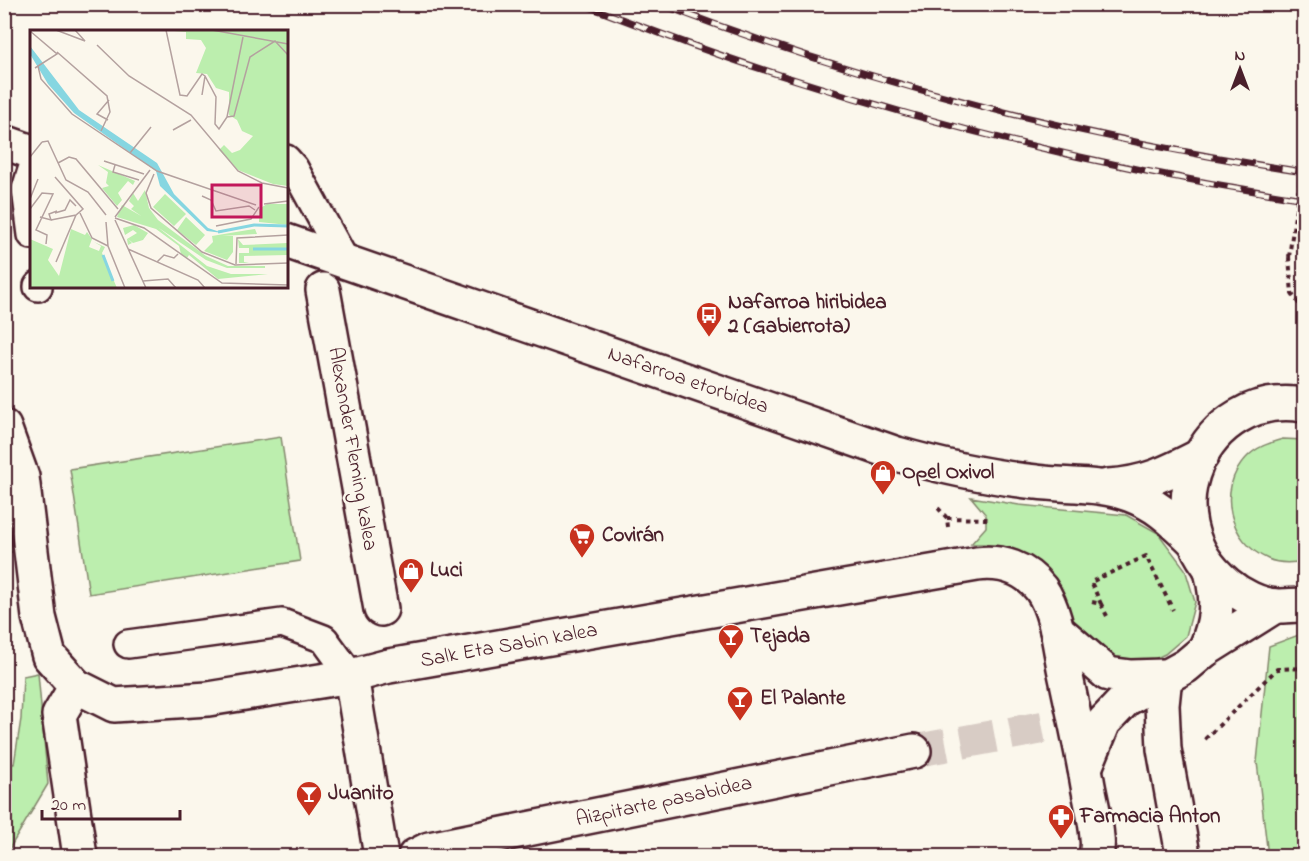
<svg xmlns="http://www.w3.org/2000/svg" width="1309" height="861" viewBox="0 0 1309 861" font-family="'Indie Flower',sans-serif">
<rect width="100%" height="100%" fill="#fbf7ec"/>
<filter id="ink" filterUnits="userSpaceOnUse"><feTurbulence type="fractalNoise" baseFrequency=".0167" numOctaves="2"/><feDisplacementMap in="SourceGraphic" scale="12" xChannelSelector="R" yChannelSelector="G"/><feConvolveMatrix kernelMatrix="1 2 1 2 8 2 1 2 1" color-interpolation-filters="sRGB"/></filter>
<g filter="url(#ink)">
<g fill="#bceeae" stroke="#83866c" stroke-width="1.5">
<polygon points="281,437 300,561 89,594 70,469"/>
<path d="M1283 439 1304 440V561C1293 563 1279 564 1268 559 1229 542 1216 489 1246 458 1256 447 1269 443 1283 439Z"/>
<polygon points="4,469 14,551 5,555 4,555"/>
<polygon points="971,497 1019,505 1126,515 1158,533 1185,569 1195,602 1186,636 1165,654 1144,664 1118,665 1071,627 1050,574 1019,552 985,544 971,544 986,527 986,515"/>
<polygon points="1304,633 1304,856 1268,856 1257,762 1269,646"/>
<polygon points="38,673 48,784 5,856 5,763 14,764 21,719 23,676"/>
</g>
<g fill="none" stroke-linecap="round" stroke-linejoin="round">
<polyline stroke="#d8ccc5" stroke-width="33" stroke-dasharray="33 16" stroke-linecap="butt" points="914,751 1062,724"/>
<g stroke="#4a1f2b" stroke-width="32">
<g id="service">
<polyline points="286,159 294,168 345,261"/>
<polyline points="32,170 26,189 32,235"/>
<polyline points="38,286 38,287"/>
<polyline points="128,644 282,623 324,639 351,676"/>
</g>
</g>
<g stroke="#4a1f2b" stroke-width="38">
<g id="pedestrian">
<polyline points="323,290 381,609"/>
<polyline points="76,686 59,715 80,856"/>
<polyline points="415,856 429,849 914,751"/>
</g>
</g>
<g stroke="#4a1f2b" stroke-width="38">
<g id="minor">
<path d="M4 427 22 477 39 617 49 656 76 686 114 705 208 699 351 676 389 666 977 564C1002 561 1025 568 1041 589 1056 611 1059 642 1064 668 1072 705 1080 742 1087 780 1090 799 1096 819 1097 838 1098 844 1097 851 1096 856"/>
<polyline points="1057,630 1108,674 1131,677 1163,676"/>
<path d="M1205 650C1217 623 1219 600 1211 571"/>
<polyline points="351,676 381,856"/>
<polyline points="1165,676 1162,705 1164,749 1182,849 1181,856"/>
<polyline points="1085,768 1104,722 1126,699 1186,666 1205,650 1275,606"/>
</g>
</g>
<g stroke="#4a1f2b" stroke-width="38">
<g id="secondary">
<polyline points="4,142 32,152"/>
<path d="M286 241 897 454C943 467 989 477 1036 482 1067 486 1101 483 1131 495 1159 506 1171 519 1193 540"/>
<path d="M1304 405C1203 388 1145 518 1227 584 1240 595 1259 605 1277 606 1286 606 1295 605 1304 605"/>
<path d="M1108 486C1146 484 1169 472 1202 455"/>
</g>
</g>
<g stroke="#4a1f2b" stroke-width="4" stroke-dasharray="4.5 4.5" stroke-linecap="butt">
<polyline points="1289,257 1292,294 1304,311"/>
<polyline points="938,508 947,518 948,527"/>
<polyline points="947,518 988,519"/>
<polyline points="1092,602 1101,604 1091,582 1146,556 1173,610"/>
<polyline points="1101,604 1107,616"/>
<polyline points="1205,739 1277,669 1304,668"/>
</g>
<use href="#service" stroke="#fbf7ec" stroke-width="27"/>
<use href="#pedestrian" stroke="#fbf7ec" stroke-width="33"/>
<use href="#minor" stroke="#fbf7ec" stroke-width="33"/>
<use href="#secondary" stroke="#fbf7ec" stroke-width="33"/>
<g stroke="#4a1f2b" stroke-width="7">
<g id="rail">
<path d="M582 4C653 31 724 58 796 80 961 133 1134 173 1304 199"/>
<path d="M660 4C864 82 1089 140 1304 172"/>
</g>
</g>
<use href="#rail" stroke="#fbf7ec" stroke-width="4.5" stroke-dasharray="14" stroke-linecap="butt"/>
<polyline stroke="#4a1f2b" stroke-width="4" stroke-dasharray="4.5 4.5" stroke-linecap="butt" points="1289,257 1304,153"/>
</g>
</g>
<defs>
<g id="bus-pin" transform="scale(1.35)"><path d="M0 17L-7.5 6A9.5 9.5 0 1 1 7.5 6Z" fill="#c8321e" stroke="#fbf7ec"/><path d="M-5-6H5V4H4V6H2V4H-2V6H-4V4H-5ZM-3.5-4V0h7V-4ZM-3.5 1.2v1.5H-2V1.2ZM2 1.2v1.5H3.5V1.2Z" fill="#fff"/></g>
<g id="shop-pin" transform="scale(1.35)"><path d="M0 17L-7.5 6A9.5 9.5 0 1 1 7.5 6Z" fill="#c8321e" stroke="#fbf7ec"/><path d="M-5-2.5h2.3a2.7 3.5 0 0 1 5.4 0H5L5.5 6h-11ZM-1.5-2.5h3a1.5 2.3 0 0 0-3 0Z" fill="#fff"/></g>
<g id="supermarket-pin" transform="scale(1.35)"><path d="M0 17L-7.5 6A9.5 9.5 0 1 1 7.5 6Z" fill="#c8321e" stroke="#fbf7ec"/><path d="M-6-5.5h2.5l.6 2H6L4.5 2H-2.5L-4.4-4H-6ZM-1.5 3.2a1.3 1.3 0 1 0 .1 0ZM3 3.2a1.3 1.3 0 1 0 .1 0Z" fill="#fff"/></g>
<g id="bar-pin" transform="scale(1.35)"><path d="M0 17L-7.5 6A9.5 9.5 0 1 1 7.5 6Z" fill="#c8321e" stroke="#fbf7ec"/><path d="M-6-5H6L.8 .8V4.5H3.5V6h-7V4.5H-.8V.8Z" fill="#fff"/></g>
<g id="pharmacy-pin" transform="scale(1.35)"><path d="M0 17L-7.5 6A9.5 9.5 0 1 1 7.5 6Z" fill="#c8321e" stroke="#fbf7ec"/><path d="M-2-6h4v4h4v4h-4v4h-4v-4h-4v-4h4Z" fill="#fff"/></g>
</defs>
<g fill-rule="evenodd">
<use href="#bus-pin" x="709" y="315"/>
<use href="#shop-pin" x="883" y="473"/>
<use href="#supermarket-pin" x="582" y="536"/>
<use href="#shop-pin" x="411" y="571"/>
<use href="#bar-pin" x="731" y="637"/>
<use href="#bar-pin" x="740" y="699"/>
<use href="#bar-pin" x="309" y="794"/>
<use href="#pharmacy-pin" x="1061" y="817"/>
</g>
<g text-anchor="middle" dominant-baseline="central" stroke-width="5" stroke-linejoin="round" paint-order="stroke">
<g font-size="21" font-weight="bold" fill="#4a1f2b" stroke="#fbf7ec" text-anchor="start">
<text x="728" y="303">Nafarroa hiribidea<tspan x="728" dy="24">2 (Gabierrota)</tspan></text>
<text x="902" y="473">Opel Oxivol</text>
<text x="602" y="536">Covirán</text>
<text x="430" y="571">Luci</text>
<text x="750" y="637">Tejada</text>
<text x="760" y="699">El Palante</text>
<text x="328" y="794">Juanito</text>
<text x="1080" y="817">Farmacia Anton</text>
</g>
<g font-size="21" fill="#4a1f2b" stroke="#fbf7ec">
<text transform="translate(688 381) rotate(19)">Nafarroa etorbidea</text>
<text transform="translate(352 449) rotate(80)">Alexander Fleming kalea</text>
<text transform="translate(509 646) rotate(-10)">Salk Eta Sabin kalea</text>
<text transform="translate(664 802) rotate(-12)">Aizpitarte pasabidea</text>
</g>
</g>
<g transform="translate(30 30)">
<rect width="258" height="258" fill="#fbf7ec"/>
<path d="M258 0V156L243 154 208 140 189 120 194 115 202 123 210 120 223 106 212 101 207 90 199 85V62L186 58 177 44 166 43 176 18 171 10 156 9V2L144 1ZM68 135 105 151 103 155 98 151 88 163 92 170 87 176 72 158 79 156 76 153 78 142ZM115 160 119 178 128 190 176 226 198 236H235V238H197L176 230 101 179 104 176 99 171 103 163 108 171ZM135 164 156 184 144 196 123 177ZM237 174H258V195L229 192V179ZM92 175 120 191 177 236 201 244H238L188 249 159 225 157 228 151 224 149 216 126 199 87 187ZM156 187 175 205 166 215 147 200ZM104 195 118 203 113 210 103 213 98 209 102 213 98 215 97 209 107 203 103 200 95 205 93 198ZM41 199 55 205 57 202 62 209 59 217 69 221 71 216 64 212 75 217 72 223 87 258H0V209L23 219 18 230 29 246ZM218 200 225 199 227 204 192 206H203V222L197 230 174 221 183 212 182 206ZM208 209 213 215 258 213V225L214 226V232L219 233H209V223H219V218H209Z" fill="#bceeae"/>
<path d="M0 16 49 80 127 133 144 164 178 198 193 203 177 201 130 156 126 141 44 83 18 54 0 24Z" fill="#86d6e1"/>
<path fill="none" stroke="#86d6e1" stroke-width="3" d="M188 202 224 195 258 196M223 219H258M73 225 83 251"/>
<path fill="none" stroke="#b4a19f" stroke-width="1.5" d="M26 0 55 11 45 0M136 0 150 65 157 66 172 44 175 46 172 65M182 0 258 14M0 1 27 24 5 38M67 15 99 46 161 85 208 141 232 153 258 158M27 22 77 66 80 82 71 101M8 36 11 49 42 84 127 141 226 175M175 46 186 67 185 94 189 99 197 87 204 86 220 27 245 11 258 25M197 87 213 7M78 90 67 84 79 70M143 100 161 90M12 112 18 111 36 150 58 162 76 185M100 123 121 97M0 127 12 112M74 131 114 144M28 133 39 127 46 129 88 179M85 135 83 142 109 150M124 144 116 163 121 178 172 222 205 235 258 233M172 166 181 170 186 181 219 176 225 180M0 169 8 149M234 174 258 171M0 179 12 163 23 164 6 200 17 205 16 214M25 183 35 180 40 170 46 176M50 183 62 208 78 216M10 187 21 190 19 184 27 181M85 187 120 140M85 188 114 198 192 253 258 255M21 190 46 185 53 179 25 147M85 190 116 258M76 192 78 216 95 258M186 196 221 189 229 177M98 219 168 250 175 258M26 232 46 185M127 232 134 225 144 228 148 224M206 234 207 208 258 205M113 251 138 249 146 258"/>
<path fill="#c2185b" fill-opacity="0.15" stroke="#c2185b" stroke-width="3" d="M182 155H231V187H182Z"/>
<rect width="258" height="258" fill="none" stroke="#4a1f2b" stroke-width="3"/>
</g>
<rect width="1309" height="861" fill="none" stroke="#fbf7ec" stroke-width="24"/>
<rect x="12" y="12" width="1285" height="837" fill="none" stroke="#4a1f2b" stroke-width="2" filter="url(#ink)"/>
<g transform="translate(1240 69)" stroke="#fbf7ec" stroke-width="4.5" paint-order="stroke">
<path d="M0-4.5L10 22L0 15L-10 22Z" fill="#4a1f2b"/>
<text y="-9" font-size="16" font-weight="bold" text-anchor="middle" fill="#4a1f2b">N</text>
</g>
<path d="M42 810v9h138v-9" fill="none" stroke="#4a1f2b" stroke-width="3"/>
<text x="51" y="810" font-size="18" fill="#4a1f2b" stroke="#fbf7ec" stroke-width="4.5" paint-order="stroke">20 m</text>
</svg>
